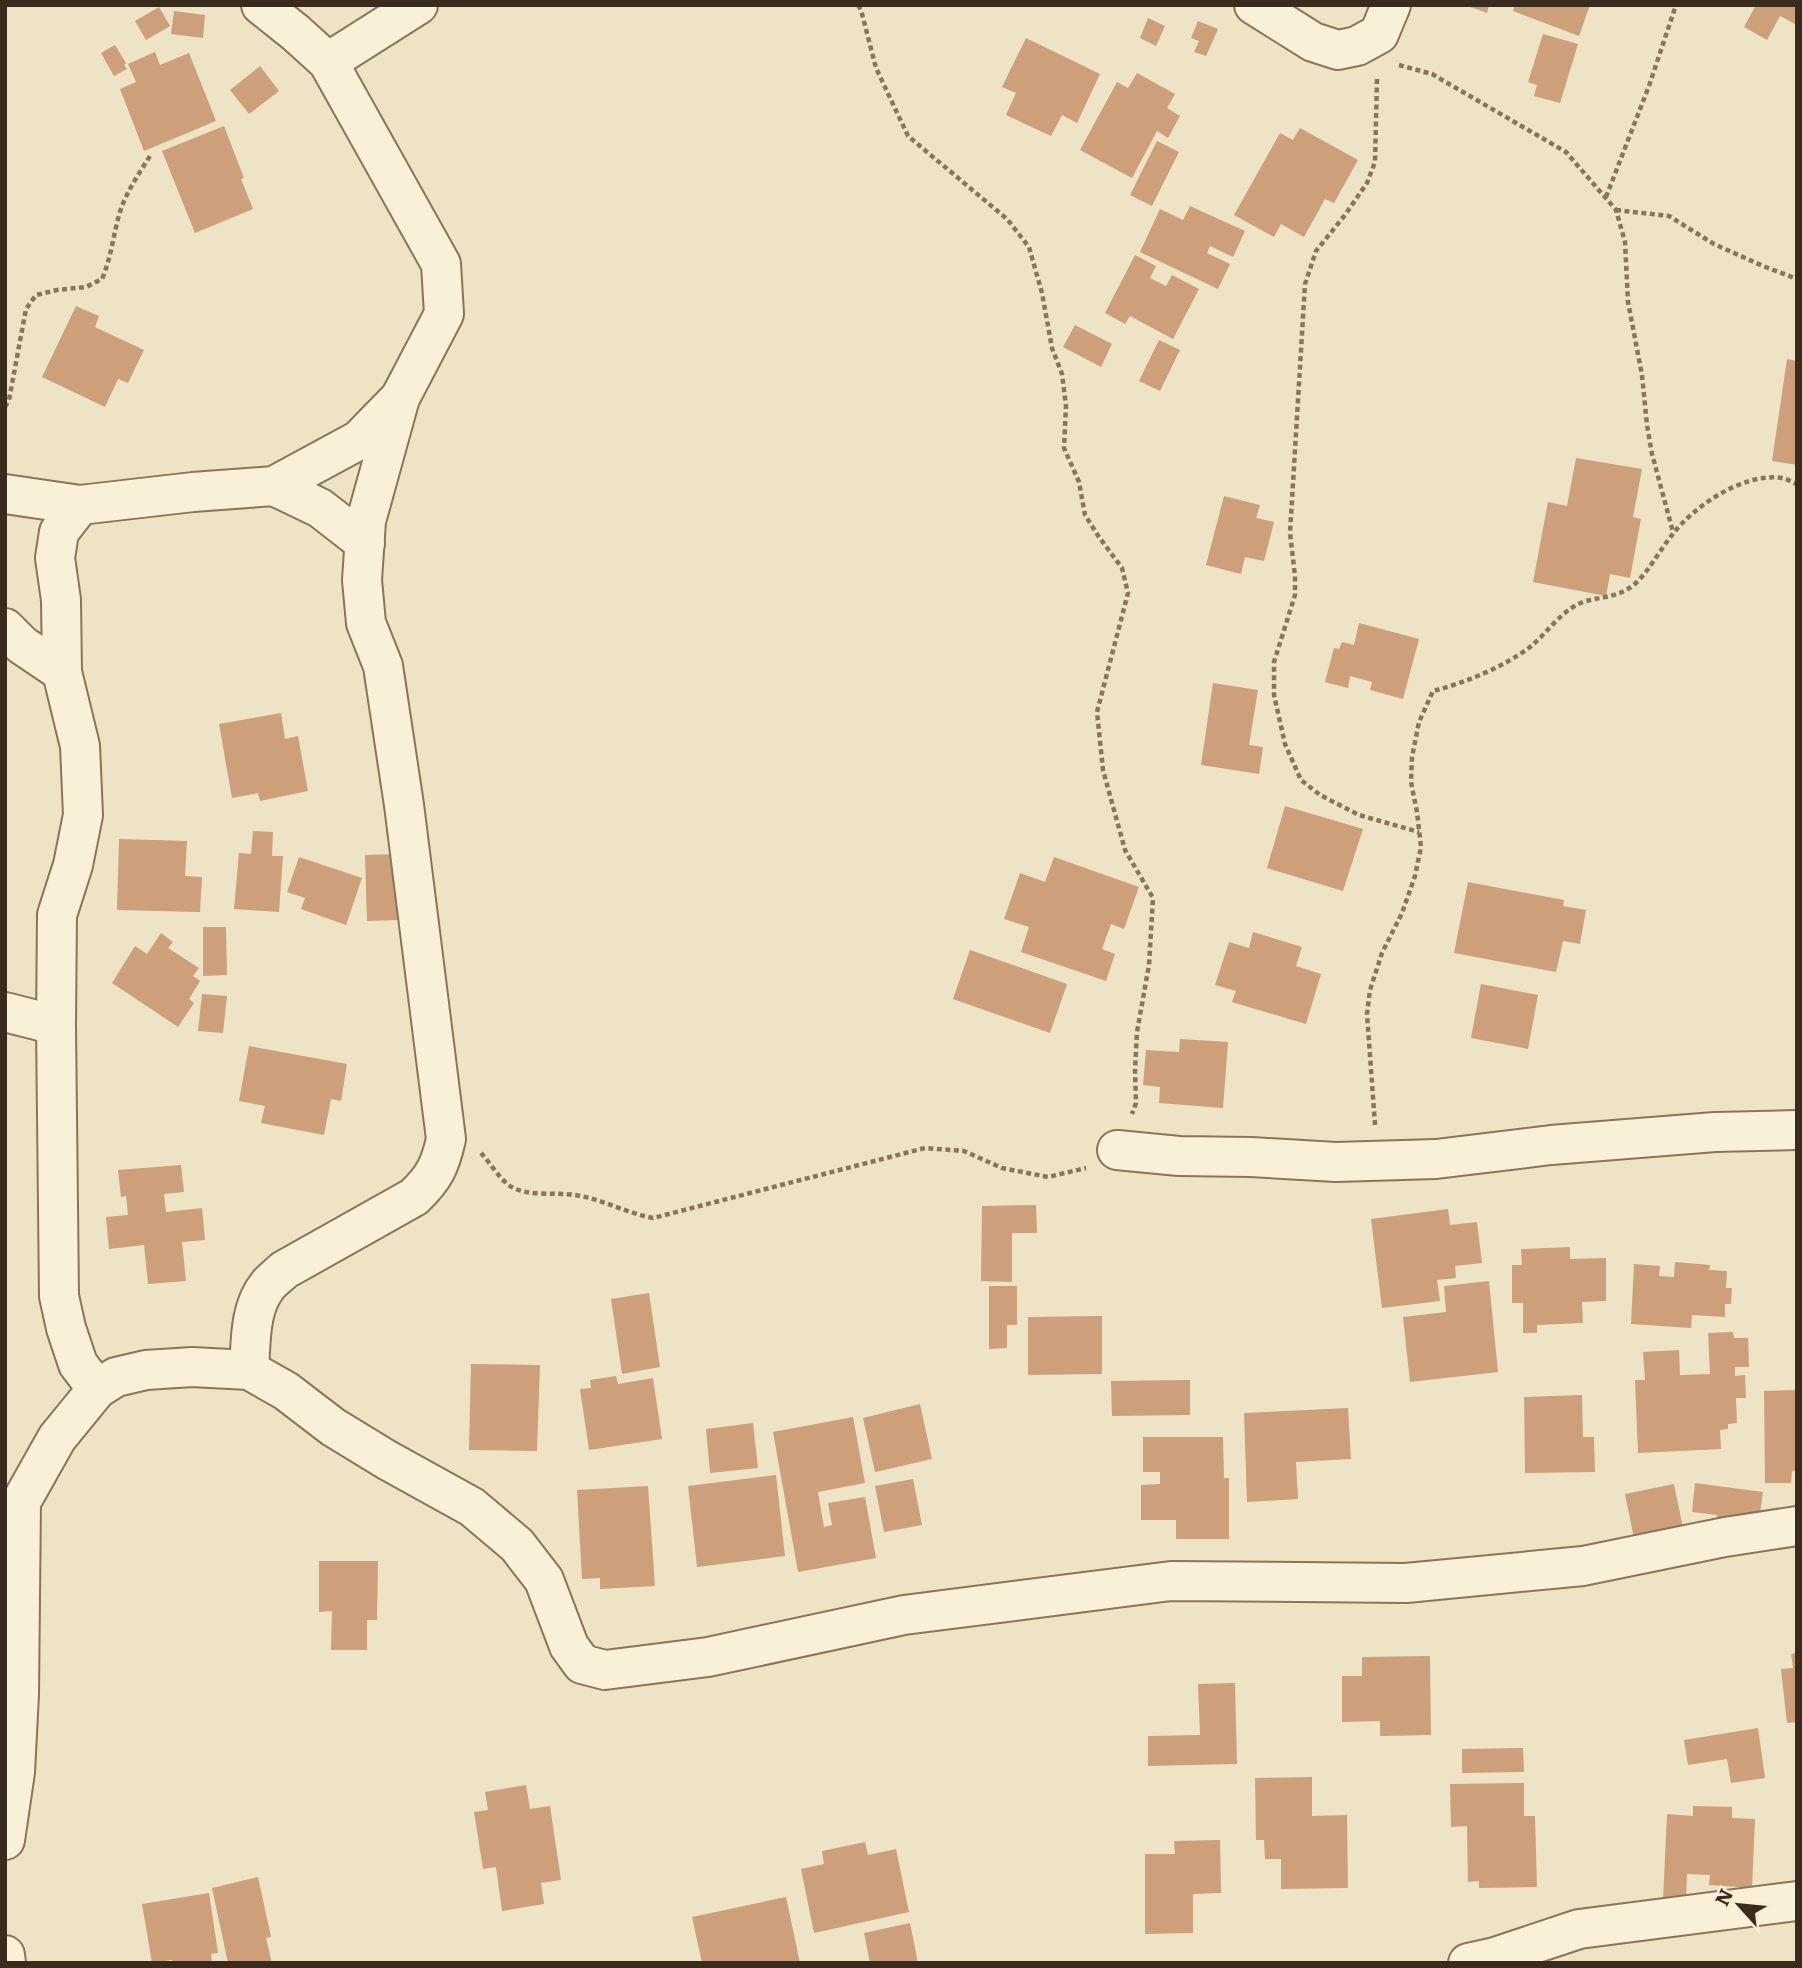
<svg xmlns="http://www.w3.org/2000/svg" width="1802" height="1968" viewBox="0 0 1802 1968" font-family="Literata,serif">
<rect width="100%" height="100%" fill="#eee3c5"/>
<g fill="#cd9f7b">
<polygon points="1465,5 1489,5 1487,13"/>
<polygon points="1515,5 1590,5 1579,36 1513,11"/>
<polygon points="1756,5 1793,5 1797,7 1797,25 1780,16 1767,40 1744,27"/>
<polygon points="159,7 170,26 146,40 135,21"/>
<polygon points="174,11 205,15 203,38 171,34"/>
<polygon points="1148,18 1165,26 1156,46 1140,38"/>
<polygon points="1198,21 1218,29 1206,56 1194,52 1199,41 1191,38"/>
<polygon points="1543,34 1578,44 1560,103 1534,96 1537,85 1528,82"/>
<polygon points="1026,38 1100,74 1077,123 1062,115 1051,136 1006,115 1016,93 1002,87"/>
<polygon points="115,45 126,63 124,65 127,69 114,76 101,53"/>
<polygon points="155,52 160,65 189,53 216,121 144,151 120,89 136,82 128,64"/>
<polygon points="260,66 279,91 249,114 230,90"/>
<polygon points="1137,73 1175,94 1167,108 1180,116 1168,138 1157,131 1132,178 1080,150 1117,82 1128,88"/>
<polygon points="224,126 244,178 241,179 253,209 195,233 162,151"/>
<polygon points="1300,128 1358,160 1334,203 1325,199 1304,237 1281,224 1274,237 1234,215 1280,133 1293,140"/>
<polygon points="1157,141 1179,152 1152,206 1130,195"/>
<polygon points="1190,206 1245,231 1233,257 1210,246 1207,253 1230,264 1218,289 1140,252 1160,209 1183,220"/>
<polygon points="1135,255 1156,266 1150,278 1166,286 1172,275 1199,289 1173,339 1130,316 1125,324 1105,313"/>
<polygon points="76,306 99,316 95,327 144,350 128,383 118,379 105,407 42,377"/>
<polygon points="1075,325 1112,344 1101,367 1063,347"/>
<polygon points="1159,340 1180,350 1160,391 1139,381"/>
<polygon points="1787,359 1797,361 1797,465 1772,461"/>
<polygon points="1576,458 1642,469 1633,517 1641,519 1630,578 1610,574 1606,596 1533,582 1548,502 1567,506"/>
<polygon points="1224,496 1260,505 1256,518 1274,522 1264,561 1245,557 1241,574 1206,565"/>
<polygon points="1359,623 1419,639 1403,699 1370,690 1372,682 1350,676 1348,688 1325,682 1334,648 1339,649 1342,642 1354,645"/>
<polygon points="1213,683 1258,690 1249,745 1263,747 1259,774 1201,765"/>
<polygon points="281,713 285,739 298,736 308,791 260,801 258,793 232,798 219,724"/>
<polygon points="1285,806 1363,829 1343,891 1267,868"/>
<polygon points="253,831 273,832 272,856 283,856 279,912 234,909 239,853 251,854"/>
<polygon points="119,839 187,841 185,876 202,877 200,912 117,910"/>
<polygon points="398,854 399,920 367,921 365,855"/>
<polygon points="299,857 362,878 346,925 301,909 305,898 287,892"/>
<polygon points="1054,857 1139,887 1124,929 1111,924 1102,949 1115,954 1106,981 1021,952 1029,927 1004,919 1020,873 1045,882"/>
<polygon points="1468,882 1564,900 1563,906 1586,910 1580,944 1563,941 1556,972 1454,953"/>
<polygon points="203,927 226,927 227,975 203,976"/>
<polygon points="1253,932 1302,947 1296,966 1321,974 1306,1024 1232,1002 1236,991 1215,985 1229,942 1249,948"/>
<polygon points="161,933 173,942 168,948 199,968 193,976 200,981 189,999 194,1003 178,1027 112,983 135,946 147,954"/>
<polygon points="970,950 1067,984 1050,1033 953,999"/>
<polygon points="1481,984 1538,995 1528,1049 1471,1038"/>
<polygon points="202,994 227,996 223,1033 198,1031"/>
<polygon points="1180,1039 1228,1042 1223,1108 1159,1103 1160,1087 1143,1085 1146,1050 1179,1052"/>
<polygon points="249,1046 347,1064 341,1101 331,1099 324,1135 261,1123 265,1106 239,1101"/>
<polygon points="181,1165 184,1192 164,1194 166,1212 202,1208 205,1240 182,1242 186,1281 148,1284 144,1245 109,1249 106,1217 128,1215 126,1196 121,1197 118,1170"/>
<polygon points="1036,1205 1037,1233 1012,1233 1012,1282 981,1281 982,1206"/>
<polygon points="1448,1209 1450,1225 1477,1222 1482,1263 1455,1266 1456,1278 1437,1280 1440,1301 1382,1308 1371,1219"/>
<polygon points="1570,1247 1570,1259 1606,1258 1606,1301 1582,1302 1583,1323 1537,1325 1537,1333 1523,1333 1523,1303 1512,1303 1512,1265 1522,1265 1521,1249"/>
<polygon points="1675,1262 1710,1265 1709,1270 1727,1271 1726,1288 1732,1288 1731,1304 1725,1304 1725,1317 1692,1315 1691,1328 1631,1324 1634,1264 1660,1266 1659,1276 1674,1277"/>
<polygon points="1489,1281 1498,1372 1410,1382 1403,1317 1446,1312 1444,1286"/>
<polygon points="989,1286 1017,1286 1017,1325 1007,1325 1007,1348 989,1349"/>
<polygon points="649,1293 660,1367 622,1374 611,1299"/>
<polygon points="1102,1316 1102,1374 1028,1375 1028,1317"/>
<polygon points="1733,1332 1734,1338 1748,1338 1749,1367 1735,1367 1735,1376 1745,1375 1746,1398 1736,1398 1737,1423 1728,1424 1728,1429 1720,1430 1721,1449 1638,1453 1635,1380 1645,1380 1643,1352 1679,1350 1680,1375 1710,1374 1708,1333"/>
<polygon points="471,1364 540,1365 537,1451 469,1450"/>
<polygon points="616,1376 618,1384 653,1378 662,1439 589,1450 580,1389 591,1388 590,1380"/>
<polygon points="1190,1380 1190,1415 1112,1416 1111,1381"/>
<polygon points="1797,1390 1797,1471 1792,1471 1791,1483 1765,1483 1764,1391"/>
<polygon points="1582,1395 1583,1437 1594,1437 1595,1472 1525,1473 1524,1397"/>
<polygon points="920,1404 932,1459 875,1472 863,1418"/>
<polygon points="1348,1408 1351,1459 1296,1462 1298,1499 1247,1502 1244,1413"/>
<polygon points="853,1417 865,1483 818,1492 824,1527 832,1525 828,1503 865,1497 876,1558 798,1572 773,1432"/>
<polygon points="753,1423 758,1468 710,1473 706,1429"/>
<polygon points="1143,1437 1223,1437 1224,1478 1229,1478 1229,1539 1176,1539 1176,1520 1141,1520 1141,1485 1160,1484 1160,1472 1143,1472"/>
<polygon points="776,1475 785,1556 697,1567 688,1486"/>
<polygon points="913,1479 922,1525 884,1532 875,1486"/>
<polygon points="1695,1483 1763,1492 1758,1527 1716,1522 1717,1515 1692,1512"/>
<polygon points="1674,1484 1683,1528 1634,1538 1625,1494"/>
<polygon points="648,1486 655,1586 600,1589 600,1578 582,1579 577,1490"/>
<polygon points="319,1561 378,1561 377,1620 367,1620 367,1650 331,1650 332,1611 319,1612"/>
<polygon points="1797,1653 1797,1722 1787,1723 1781,1669 1793,1668 1791,1654"/>
<polygon points="1430,1656 1431,1735 1380,1736 1380,1721 1342,1722 1342,1676 1362,1676 1362,1657"/>
<polygon points="1235,1683 1237,1764 1148,1766 1148,1736 1200,1735 1198,1684"/>
<polygon points="1758,1728 1765,1778 1731,1783 1727,1759 1688,1765 1684,1740"/>
<polygon points="1523,1748 1524,1772 1462,1773 1462,1749"/>
<polygon points="1312,1777 1312,1816 1347,1815 1348,1888 1281,1889 1281,1859 1265,1859 1264,1840 1256,1840 1255,1778"/>
<polygon points="1524,1783 1524,1816 1535,1816 1537,1887 1479,1888 1479,1881 1468,1882 1467,1826 1451,1827 1450,1784"/>
<polygon points="526,1785 530,1809 550,1806 561,1880 541,1883 544,1904 502,1911 496,1867 483,1869 474,1812 488,1810 485,1792"/>
<polygon points="1693,1806 1732,1807 1732,1818 1755,1819 1752,1888 1709,1885 1710,1875 1687,1874 1686,1901 1663,1900 1667,1814 1693,1816"/>
<polygon points="1220,1840 1221,1893 1193,1894 1193,1933 1145,1934 1145,1854 1175,1854 1174,1841"/>
<polygon points="865,1842 868,1855 896,1849 909,1912 814,1933 801,1869 824,1864 822,1851"/>
<polygon points="258,1877 271,1937 266,1938 272,1963 228,1963 212,1888"/>
<polygon points="209,1893 218,1953 211,1954 212,1963 173,1963 172,1960 152,1963 142,1904"/>
<polygon points="786,1897 800,1963 702,1963 692,1917"/>
<polygon points="910,1923 918,1963 870,1963 864,1933"/>
</g>
<g fill="none" stroke-linecap="round" stroke-linejoin="round">
<g stroke="#89755b" stroke-width="42">
<g id="minor">
<polyline points="1254,5 1313,42 1338,50 1357,46 1379,34 1391,5"/>
<polyline points="328,62 418,5"/>
<polyline points="274,486 320,508 365,543"/>
<polyline points="5,494 80,505 193,492 274,486 359,440 400,398 444,314 441,264 328,62 296,33 261,5"/>
<polyline points="80,505 59,532 55,558 61,600 62,672 80,746 83,815 73,865 57,915 56,1025 59,1296 66,1328 78,1364 97,1389"/>
<polyline points="5,628 22,645 62,672"/>
<polyline points="5,1012 56,1025"/>
<polyline points="1117,1150 1179,1156 1251,1157 1336,1162 1436,1159 1551,1145 1715,1132 1797,1130"/>
<path d="M249 1370C251 1342 249 1308 268 1285 273 1279 279 1275 284 1270L414 1197C434 1178 440 1166 446 1139L404 805 383 666 366 623 362 580 366 521 400 398"/>
<polyline points="5,1523 21,1502 57,1438 97,1389 116,1377 146,1370 192,1367 249,1370 286,1391 333,1427 387,1460 472,1507 517,1545 544,1580 569,1646 582,1664 605,1670 708,1657 904,1615 1171,1581 1406,1583 1583,1566 1725,1537 1797,1526"/>
<polyline points="5,1840 15,1772 19,1694 21,1502"/>
<polyline points="5,1955 6,1963"/>
<polyline points="1468,1963 1495,1957 1579,1929 1797,1901"/>
</g>
</g>
<g stroke="#89755b" stroke-width="4.5" stroke-dasharray="5 3.5" stroke-linecap="butt">
<polyline points="858,5 861,10 876,68 908,136 1007,219 1029,247 1042,293 1052,348 1062,374 1066,406 1064,448 1079,482 1085,515 1099,537 1122,568 1128,593 1097,712 1103,770 1125,850 1153,898 1149,965 1137,1032 1135,1070 1136,1103 1132,1114"/>
<polyline points="1399,65 1432,74 1566,152 1616,210 1625,242 1628,302 1642,375 1647,425 1652,454 1673,532"/>
<polyline points="1377,79 1375,162 1367,183 1345,215 1316,251 1305,284 1290,533 1295,576 1295,595 1274,662 1274,695 1285,744 1301,780 1320,795 1359,815 1419,832"/>
<polyline points="1606,197 1649,86 1676,5"/>
<polyline points="1616,210 1669,216 1714,244 1763,266 1797,279"/>
<path d="M5 407 9 400 26 309 36 295 57 290 86 287 102 279C111 258 113 237 119 215 125 194 138 175 150 156"/>
<path d="M1375 1125 1367 1014 1370 990 1382 953 1402 913 1415 876 1421 847 1417 812 1411 782 1412 757 1419 722 1433 691C1464 683 1504 667 1530 647 1545 635 1557 617 1573 607 1593 594 1616 602 1637 582 1650 569 1660 550 1672 535 1694 506 1744 472 1782 478 1787 479 1792 482 1797 484"/>
<path d="M481 1153C490 1163 499 1178 510 1186 526 1197 556 1192 575 1195 602 1199 626 1213 653 1218L925 1148 964 1151 1002 1168 1048 1177 1086 1168"/>
</g>
<use href="#minor" stroke="#f9f0d8" stroke-width="38"/>
</g>
<rect width="1802" height="1968" fill="none" stroke="#392c1f" stroke-width="14"/>
<g transform="translate(1739 1905) rotate(297)" stroke="#f6edd4" stroke-width="5" paint-order="stroke">
<path d="M0-5L12 26L0 18L-12 26Z" fill="#392c1f"/>
<text y="-10" font-size="19" font-weight="bold" text-anchor="middle" fill="#392c1f">N</text>
</g>
</svg>
